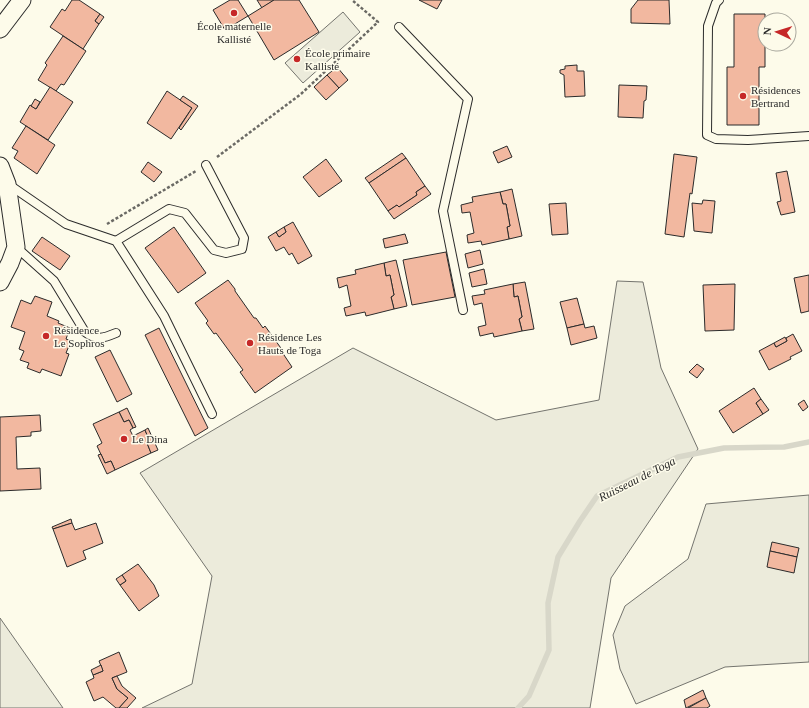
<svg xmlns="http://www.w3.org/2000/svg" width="809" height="708" viewBox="0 0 809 708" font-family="Georgia,serif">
<rect width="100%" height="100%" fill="#fdfbea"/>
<g fill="#ecebdb" stroke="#74746e">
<polygon points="343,12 360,32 303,83 285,63"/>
<polygon points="617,281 643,282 661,368 698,449 611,578 590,708 142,708 192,684 212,576 140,473 353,348 496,420 599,400"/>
<polygon points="809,495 809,662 725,667 636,704 620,669 613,635 625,606 688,559 706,504"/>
<polygon points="0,618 63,708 0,708"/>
</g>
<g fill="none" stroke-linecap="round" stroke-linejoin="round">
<polyline stroke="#d8d7c9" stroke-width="5.5" points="518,708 529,696 549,650 548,603 558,557 580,521 597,496 678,457 724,448 784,447 809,442"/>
</g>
<g fill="#f2b8a0" stroke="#2b2b2b">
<polygon points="72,0 79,0 100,14 95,21 99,24 83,49 50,27 62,9 65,11"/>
<polygon points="230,0 238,0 248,16 225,30 213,10"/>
<polygon points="257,0 274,0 262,8"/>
<polygon points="274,0 299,0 319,32 274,60 248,16"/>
<polygon points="419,0 442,0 437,9"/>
<polygon points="638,0 669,0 670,24 631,23 631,9"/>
<polygon points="100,14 104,17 99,24 95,21"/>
<polygon points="734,14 765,14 765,67 759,67 759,125 727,125 727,67 734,67"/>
<polygon points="63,36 86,51 64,85 61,84 56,91 38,80 47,65 45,63"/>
<polygon points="577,65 577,71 584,71 585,96 565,97 564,75 560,73 560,70 565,69 565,66"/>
<polygon points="337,67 348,80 339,88 327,75"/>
<polygon points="327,75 339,88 326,100 314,87"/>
<polygon points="619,85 647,86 646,100 644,101 643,118 618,117"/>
<polygon points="50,87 73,102 48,140 20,122 30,105 36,109"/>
<polygon points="167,91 192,108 171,139 147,123"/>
<polygon points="183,96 198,106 181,130 179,128 192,108 180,100"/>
<polygon points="35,99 40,102 36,109 31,106"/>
<polygon points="26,126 55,145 37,174 14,158 18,151 12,148"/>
<polygon points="507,146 512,157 498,163 493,152"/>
<polygon points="402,153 406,158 369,183 365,178"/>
<polygon points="674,154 697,157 692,194 690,193 684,237 665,234"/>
<polygon points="406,158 425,186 416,192 417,195 399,207 397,205 388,211 369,183"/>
<polygon points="326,159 342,181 319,197 303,177"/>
<polygon points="148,162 162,172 154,182 141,172"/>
<polygon points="787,171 795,212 781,215 777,202 781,201 776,173"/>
<polygon points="425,186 431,194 394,219 388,211 397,205 399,207 417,195 416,192"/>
<polygon points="512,189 522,236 509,239 507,227 510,226 506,204 503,204 500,192"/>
<polygon points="500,192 503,204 506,204 510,226 507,227 509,239 482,245 481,241 468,243 467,235 474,233 470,212 462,213 461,205 473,202 472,197"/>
<polygon points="703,200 715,201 712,233 694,231 692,203 702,204"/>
<polygon points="566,203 568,234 552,235 549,204"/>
<polygon points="293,222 312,256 298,264 292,253 289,255 284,247 276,251 268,237 276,232 279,237 286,232 284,227"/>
<polygon points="174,227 206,273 178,293 145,248"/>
<polygon points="284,227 286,232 279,237 276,232"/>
<polygon points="405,234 408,243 385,248 383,239"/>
<polygon points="42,237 70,256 60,270 32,251"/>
<polygon points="480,250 483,264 468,268 465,254"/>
<polygon points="446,252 455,297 412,305 403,260"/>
<polygon points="396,260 407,306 394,309 391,297 394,295 390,275 386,276 384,263"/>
<polygon points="384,263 386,276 390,275 394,295 391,297 394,309 366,316 365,312 346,316 344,308 351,306 347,285 339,288 337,278 356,274 355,270"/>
<polygon points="484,269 487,284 472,287 469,273"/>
<polygon points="809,275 809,311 801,313 794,278"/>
<polygon points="228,280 235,289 235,291 254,318 256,318 263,328 265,326 283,351 282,352 292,367 255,393 240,372 243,370 216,333 214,334 206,323 208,321 195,303"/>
<polygon points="525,282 534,329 522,331 519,319 522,317 518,296 514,297 513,284"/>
<polygon points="513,284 514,297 518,296 522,317 519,319 522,331 494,337 493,333 480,336 478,327 486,325 482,303 474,305 472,296 485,294 484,290"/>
<polygon points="735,284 734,330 705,331 703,285"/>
<polygon points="35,296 52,302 47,316 59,321 58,323 70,328 66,339 71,341 66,353 69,354 61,376 42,369 40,373 27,368 29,363 20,360 24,351 19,349 25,332 11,327 21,300 31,304"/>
<polygon points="577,298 584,324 567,328 560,302"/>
<polygon points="584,324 585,328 594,326 597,338 571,345 567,328"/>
<polygon points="159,328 208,428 195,436 145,335"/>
<polygon points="793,334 802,351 790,357 791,359 769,370 759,351 774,343 776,347 787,341 786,338"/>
<polygon points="785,337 787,341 776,347 774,343"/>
<polygon points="110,350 132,394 117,402 95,357"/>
<polygon points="697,364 704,369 697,378 689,372"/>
<polygon points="754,388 761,399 756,403 763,414 733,433 719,411"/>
<polygon points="761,399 769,410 763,414 756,403"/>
<polygon points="804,400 808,407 803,411 798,404"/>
<polygon points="127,408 136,427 133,428 129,420 124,422 119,412"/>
<polygon points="119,412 124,422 129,420 133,428 130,430 133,436 145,430 150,442 147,443 151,453 115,470 111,461 105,463 97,446 102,443 93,424"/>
<polygon points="40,415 41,431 31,432 31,436 16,437 17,469 40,468 41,489 0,491 0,417"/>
<polygon points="148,428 158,450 151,453 147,443 150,442 145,430"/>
<polygon points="101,454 105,463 111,461 115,470 107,474 98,455"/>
<polygon points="71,519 72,523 53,529 52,527"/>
<polygon points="72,523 75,530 96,523 103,543 83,551 86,559 67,567 53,529"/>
<polygon points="772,542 799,548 797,557 770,551"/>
<polygon points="770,551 797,557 794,573 767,567"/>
<polygon points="138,564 154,585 159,596 139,611 120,585 126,581 122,575"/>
<polygon points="122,575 126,581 120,585 116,579"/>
<polygon points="119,652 127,672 112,678 117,689 128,698 119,708 116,708 103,697 94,701 86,682 94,678 93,675 103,671 99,661"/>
<polygon points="101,665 103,671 93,675 91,670"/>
<polygon points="117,676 122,686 136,698 127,708 119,708 128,698 117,689 112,678"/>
<polygon points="703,690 706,698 686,708 684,700"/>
<polygon points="706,698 710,706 707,708 688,708"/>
</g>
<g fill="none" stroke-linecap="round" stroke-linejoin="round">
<g stroke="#2b2b2b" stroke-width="10">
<g id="lane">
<polyline points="719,0 716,3 708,26 707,135 716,139 748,140 809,136"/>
<polyline points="399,27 468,99 443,211 463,310"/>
<polyline points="8,184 66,224 116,241 164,316 212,414"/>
<polyline points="116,241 169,209 185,213 214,250 226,253 242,249 244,238 206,165"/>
<path d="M16 247 54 281 85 332C96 341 104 338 116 333"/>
</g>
</g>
<g stroke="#2b2b2b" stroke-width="19">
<g id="street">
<polyline points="0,29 22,0"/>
<polyline points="0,166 7,184 16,247 10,263 0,282"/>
</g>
</g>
<g stroke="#6a6964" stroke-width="2.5" stroke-dasharray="3 2" stroke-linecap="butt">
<polyline points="217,157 301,94 378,22 352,0"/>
<polyline points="107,224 196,171"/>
</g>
<use href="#lane" stroke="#fdfbea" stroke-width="8"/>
<use href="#street" stroke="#fdfbea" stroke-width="17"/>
</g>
<g fill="#c62828" stroke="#fdfbea" stroke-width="1.5">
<circle cx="234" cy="13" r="4"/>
<circle cx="297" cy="59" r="4"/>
<circle cx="743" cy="96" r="4"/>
<circle cx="46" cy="336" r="4"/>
<circle cx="250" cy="343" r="4"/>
<circle cx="124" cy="439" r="4"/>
</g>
<g text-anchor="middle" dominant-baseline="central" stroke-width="3" stroke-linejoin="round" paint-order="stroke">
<g font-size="11" fill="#2b2b2b" stroke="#fdfbea" text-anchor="start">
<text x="234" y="26" text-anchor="middle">École maternelle<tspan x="234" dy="13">Kallisté</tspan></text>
<text x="305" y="53">École primaire<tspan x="305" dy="13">Kallisté</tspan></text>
<text x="751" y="90">Résidences<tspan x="751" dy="13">Bertrand</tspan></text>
<text x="54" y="330">Résidence<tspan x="54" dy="13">Le Sophros</tspan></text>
<text x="258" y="337">Résidence Les<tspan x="258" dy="13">Hauts de Toga</tspan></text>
<text x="132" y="439">Le Dina</text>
</g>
<g font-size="12" font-style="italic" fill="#2b2b2b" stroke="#fdfbea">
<text transform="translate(637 479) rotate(-27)">Ruisseau de Toga</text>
</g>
</g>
<g transform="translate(777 32) rotate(274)"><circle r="19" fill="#fdfbea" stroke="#a9a89e"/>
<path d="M0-3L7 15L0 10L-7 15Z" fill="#c62828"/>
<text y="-6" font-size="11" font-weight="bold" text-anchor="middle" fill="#2b2b2b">N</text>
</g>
</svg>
